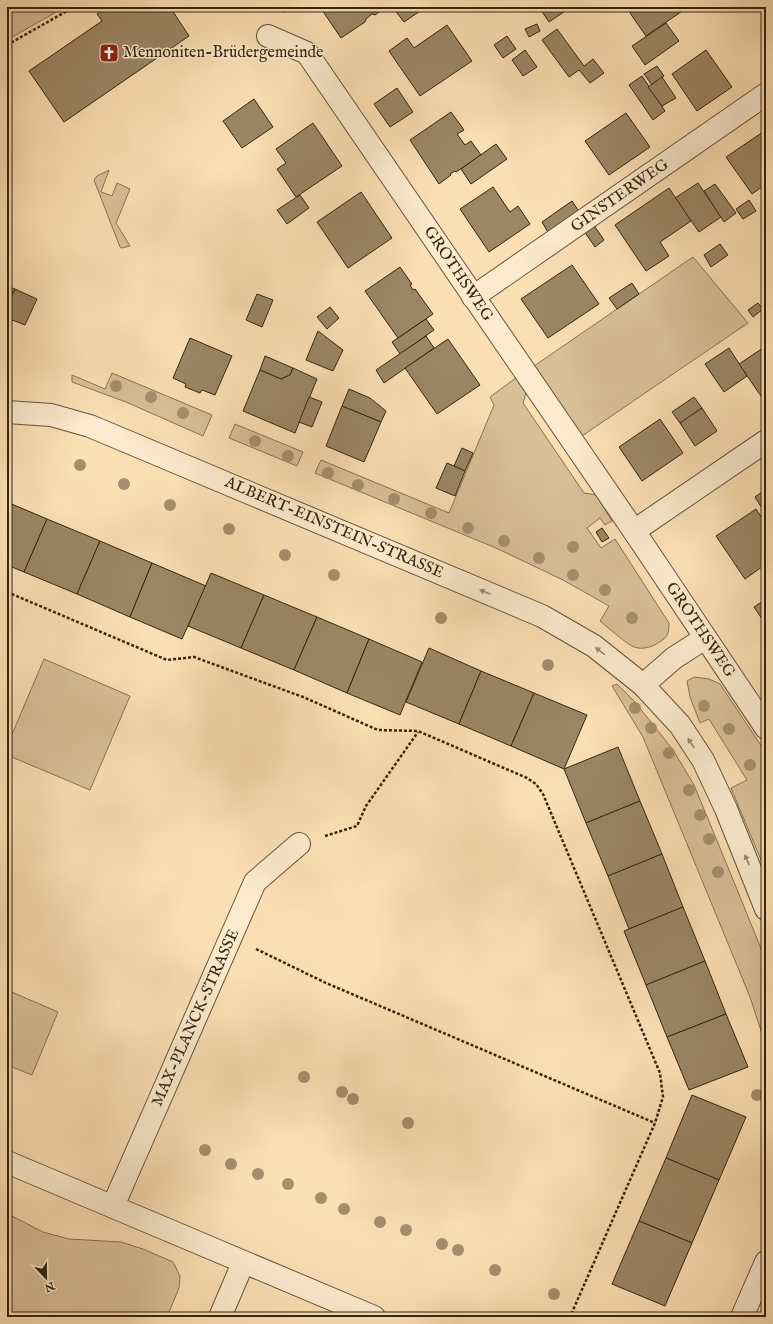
<svg xmlns="http://www.w3.org/2000/svg" width="773" height="1324" viewBox="0 0 773 1324" font-family="'IM FELL English',serif">
<rect width="100%" height="100%" fill="#fbdfb4"/>
<filter id="stains"><feTurbulence type="fractalNoise" baseFrequency=".005" numOctaves="4"/><feColorMatrix values="0 0 0 0 .2 0 0 0 0 .09 0 0 0 0 .02 0 0 0 .5 -.17"/></filter>
<radialGradient id="worn" r=".72"><stop offset=".6" stop-color="#630" stop-opacity="0"/><stop offset="1" stop-color="#630" stop-opacity=".3"/></radialGradient>
<g fill="#d9bf98" stroke="#877252">
<polygon points="7,7 65,7 7,40"/>
<polygon points="109,170 101,192 112,196 117,183 130,189 116,223 130,246 122,248 120,247 94,180 97,176"/>
<polygon points="693,257 748,323 582,436 534,366"/>
<polygon points="112,373 212,415 203,436 126,402 72,382 72,375 105,389"/>
<path d="M517 377 527 390 523 403 584 493 596 495 612 521 605 525 600 518 587 528 601 548 615 539 669 623C669 634 668 637 658 643 652 647 642 650 634 647 628 645 606 626 600 621L609 606 563 580 496 548 315 473 321 460 449 513 494 405 490 397Z"/>
<polygon points="235,424 303,452 297,466 229,438"/>
<polygon points="44,659 130,696 90,790 7,755 7,746"/>
<polygon points="694,677 709,679 720,684 766,753 766,872 731,788 747,780 709,719 700,723 690,697 687,681"/>
<polygon points="617,684 635,702 673,750 694,785 736,887 766,961 766,1046 750,997 643,737 612,686"/>
<polygon points="7,990 58,1012 32,1075 7,1065"/>
<polygon points="7,1213 12,1216 43,1232 69,1239 121,1242 143,1249 173,1262 180,1276 179,1288 167,1317 7,1317"/>
</g>
<g fill="#9c8664" stroke="#35250d">
<polygon points="108,7 112,7 116,12 123,7 170,7 189,36 64,122 29,71 102,21 97,14"/>
<polygon points="320,7 386,7 375,15 372,14 366,19 365,22 341,38"/>
<polygon points="397,7 426,7 404,22 394,9"/>
<polygon points="539,7 571,7 549,22"/>
<polygon points="638,7 688,7 646,36 630,13"/>
<polygon points="666,23 679,41 645,65 632,46"/>
<polygon points="537,24 540,31 529,37 525,29"/>
<polygon points="447,25 472,61 420,96 389,51 407,38 414,48"/>
<polygon points="557,29 584,66 593,59 604,73 590,83 579,70 569,77 542,40"/>
<polygon points="507,36 516,49 503,58 494,45"/>
<polygon points="525,50 537,67 523,76 512,60"/>
<polygon points="706,50 732,87 697,111 672,74"/>
<polygon points="657,66 664,76 652,85 644,74"/>
<polygon points="642,76 665,111 653,120 629,85"/>
<polygon points="662,77 676,98 662,106 648,87"/>
<polygon points="397,88 413,112 390,127 374,104"/>
<polygon points="254,99 273,127 242,148 223,121"/>
<polygon points="451,112 464,130 457,134 465,145 471,141 481,155 456,172 455,171 450,174 451,175 439,184 410,140"/>
<polygon points="626,113 650,147 609,175 585,141"/>
<polygon points="313,123 342,166 296,197 277,169 286,163 276,149"/>
<polygon points="766,130 766,184 752,194 726,157"/>
<polygon points="496,144 507,159 471,184 461,169"/>
<polygon points="698,183 721,217 699,232 675,198"/>
<polygon points="715,184 736,213 724,222 704,191"/>
<polygon points="493,187 510,212 518,206 530,224 489,252 460,209"/>
<polygon points="669,188 691,221 660,242 669,256 646,271 615,225"/>
<polygon points="361,192 392,238 348,268 317,222"/>
<polygon points="300,195 309,208 287,224 277,210"/>
<polygon points="749,200 756,211 743,219 736,209"/>
<polygon points="572,201 580,213 549,234 542,222"/>
<polygon points="593,224 604,240 595,247 584,231"/>
<polygon points="720,244 728,255 711,267 704,255"/>
<polygon points="572,265 599,304 548,338 521,299"/>
<polygon points="400,267 412,284 410,285 413,290 415,289 433,314 398,338 365,291"/>
<polygon points="632,283 639,294 617,309 609,298"/>
<polygon points="7,286 15,289 7,307"/>
<polygon points="15,289 37,299 25,325 7,318 7,307"/>
<polygon points="257,294 273,300 262,327 246,320"/>
<polygon points="758,303 763,309 753,317 748,310"/>
<polygon points="330,307 339,318 327,329 317,317"/>
<polygon points="426,319 434,330 400,354 392,342"/>
<polygon points="318,331 343,350 333,371 306,360"/>
<polygon points="426,336 434,348 384,383 376,370"/>
<polygon points="190,338 232,356 215,395 202,390 200,393 185,387 186,384 173,378"/>
<polygon points="448,339 480,385 437,414 405,368"/>
<polygon points="766,346 766,397 763,399 739,364"/>
<polygon points="729,348 747,376 724,392 705,364"/>
<polygon points="265,356 293,368 290,375 281,379 260,370"/>
<polygon points="293,368 317,379 295,433 243,411 260,370 281,379 290,375"/>
<polygon points="349,389 370,398 386,411 381,422 342,406"/>
<polygon points="309,397 322,402 312,427 299,422"/>
<polygon points="694,397 702,408 680,423 672,412"/>
<polygon points="342,406 381,422 364,462 326,446"/>
<polygon points="702,408 717,431 695,446 680,423"/>
<polygon points="660,419 683,453 642,481 619,447"/>
<polygon points="462,448 473,453 465,471 454,466"/>
<polygon points="447,463 465,471 455,496 436,488"/>
<polygon points="766,489 766,508 763,510 755,497"/>
<polygon points="7,502 47,519 24,572 7,565"/>
<polygon points="756,509 766,524 766,564 745,579 716,536"/>
<polygon points="47,519 100,541 77,594 24,572"/>
<polygon points="602,528 609,538 602,542 596,532"/>
<polygon points="100,541 152,563 130,617 77,594"/>
<polygon points="152,563 206,586 182,639 130,617"/>
<polygon points="211,573 264,595 241,648 188,626"/>
<polygon points="264,595 317,617 294,670 241,648"/>
<polygon points="766,599 766,625 754,607"/>
<polygon points="317,617 369,639 347,693 294,670"/>
<polygon points="369,639 422,662 400,715 347,693"/>
<polygon points="429,648 481,671 459,724 406,702"/>
<polygon points="481,671 534,693 511,746 459,724"/>
<polygon points="534,693 587,715 564,769 511,746"/>
<polygon points="618,747 640,801 586,823 564,769"/>
<polygon points="640,801 662,854 608,876 586,823"/>
<polygon points="662,854 683,907 629,929 608,876"/>
<polygon points="683,907 705,961 646,985 624,931"/>
<polygon points="705,961 726,1014 667,1037 646,985"/>
<polygon points="726,1014 748,1067 689,1090 667,1037"/>
<polygon points="692,1095 746,1117 719,1180 666,1158"/>
<polygon points="666,1158 719,1180 692,1243 639,1221"/>
<polygon points="639,1221 692,1243 665,1306 612,1284"/>
</g>
<g fill="none" stroke-linecap="round" stroke-linejoin="round">
<g stroke="#665437" stroke-width="24">
<g id="street">
<polyline points="268,36 307,53 634,531 766,728"/>
<polyline points="473,297 766,94"/>
<polyline points="7,412 51,415 90,426 542,616 594,646 643,685 680,725 703,760 726,809 766,909"/>
<polyline points="634,531 766,441"/>
<polyline points="643,685 674,658 705,638"/>
<path d="M7 1162C130 1213 251 1266 374 1317"/>
<polyline points="113,1206 255,882 299,844"/>
<polyline points="220,1317 243,1263"/>
<polyline points="742,1317 766,1262"/>
</g>
</g>
<g stroke="#35250d" stroke-width="2.5" stroke-dasharray="3 2" stroke-linecap="butt">
<polyline points="282,7 285,12"/>
<polyline points="7,45 74,7"/>
<polyline points="7,592 167,660 194,657 303,697 378,730 418,731 527,778 536,784 543,794 660,1073 663,1097 655,1123 570,1317"/>
<polyline points="325,836 357,826 366,806 418,732"/>
<polyline points="256,949 326,983 655,1123"/>
</g>
<use href="#street" stroke="#fceace" stroke-width="22"/>
</g>
<g fill="#a58e6b">
<circle cx="116" cy="386" r="6"/>
<circle cx="151" cy="397" r="6"/>
<circle cx="183" cy="413" r="6"/>
<circle cx="255" cy="441" r="6"/>
<circle cx="288" cy="456" r="6"/>
<circle cx="80" cy="465" r="6"/>
<circle cx="328" cy="473" r="6"/>
<circle cx="124" cy="484" r="6"/>
<circle cx="358" cy="485" r="6"/>
<circle cx="394" cy="499" r="6"/>
<circle cx="170" cy="505" r="6"/>
<circle cx="431" cy="513" r="6"/>
<circle cx="468" cy="528" r="6"/>
<circle cx="229" cy="529" r="6"/>
<circle cx="504" cy="541" r="6"/>
<circle cx="573" cy="547" r="6"/>
<circle cx="285" cy="555" r="6"/>
<circle cx="539" cy="558" r="6"/>
<circle cx="334" cy="575" r="6"/>
<circle cx="573" cy="575" r="6"/>
<circle cx="605" cy="590" r="6"/>
<circle cx="441" cy="618" r="6"/>
<circle cx="632" cy="618" r="6"/>
<circle cx="548" cy="665" r="6"/>
<circle cx="704" cy="706" r="6"/>
<circle cx="635" cy="708" r="6"/>
<circle cx="651" cy="728" r="6"/>
<circle cx="729" cy="729" r="6"/>
<circle cx="669" cy="753" r="6"/>
<circle cx="750" cy="765" r="6"/>
<circle cx="689" cy="790" r="6"/>
<circle cx="700" cy="815" r="6"/>
<circle cx="709" cy="839" r="6"/>
<circle cx="718" cy="872" r="6"/>
<circle cx="304" cy="1077" r="6"/>
<circle cx="342" cy="1092" r="6"/>
<circle cx="757" cy="1095" r="6"/>
<circle cx="353" cy="1099" r="6"/>
<circle cx="408" cy="1123" r="6"/>
<circle cx="205" cy="1150" r="6"/>
<circle cx="231" cy="1164" r="6"/>
<circle cx="258" cy="1174" r="6"/>
<circle cx="288" cy="1184" r="6"/>
<circle cx="321" cy="1198" r="6"/>
<circle cx="344" cy="1209" r="6"/>
<circle cx="380" cy="1222" r="6"/>
<circle cx="406" cy="1230" r="6"/>
<circle cx="442" cy="1244" r="6"/>
<circle cx="458" cy="1250" r="6"/>
<circle cx="495" cy="1270" r="6"/>
<circle cx="554" cy="1294" r="6"/>
</g>
<defs><path id="oneway-solid" d="M-6-.8H1V-3.2L6.5 0L1 3.2V.8H-6Z"/></defs>
<g fill="#98886e">
<use href="#oneway-solid" transform="translate(485 592) rotate(-157)"/>
<use href="#oneway-solid" transform="translate(600 651) rotate(-142)"/>
<use href="#oneway-solid" transform="translate(691 743) rotate(-123)"/>
<use href="#oneway-solid" transform="translate(747 860) rotate(-112)"/>
</g>
<defs>
<g id="church-square" transform="scale(1)"><rect x="-9" y="-9" width="18" height="18" rx="4" fill="#8f2418" stroke="#fceace"/><path d="M-1.2-6h2.4v3.5h3.3v2.4h-3.3V6h-2.4V-.1h-3.3v-2.4h3.3Z" fill="#fff"/></g>
</defs>
<g fill-rule="evenodd">
<use href="#church-square" x="109" y="53"/>
</g>
<g text-anchor="middle" dominant-baseline="central" stroke-width="3" stroke-linejoin="round" paint-order="stroke">
<g font-size="16" fill="#35250d" stroke="#fceace" text-anchor="start">
<text x="123" y="53">Mennoniten-Brüdergemeinde</text>
</g>
<g font-size="16" fill="#35250d" stroke="#fceace">
<text transform="translate(620 196) rotate(-35)">GINSTERWEG</text>
<text transform="translate(458 274) rotate(56)">GROTHSWEG</text>
<text transform="translate(334 528) rotate(23)">ALBERT-EINSTEIN-STRASSE</text>
<text transform="translate(700 630) rotate(56)">GROTHSWEG</text>
<text transform="translate(196 1018) rotate(-66)">MAX-PLANCK-STRASSE</text>
</g>
</g>
<rect width="773" height="1324" fill="none" stroke="#fbdfb4" stroke-width="24"/>
<rect x="8" y="8" width="757" height="1308" fill="none" stroke="#35250d" stroke-width="2"/>
<rect x="12" y="12" width="749" height="1300" fill="none" stroke="#35250d"/>
<g transform="translate(46 1278) rotate(158)" stroke="#fceace" stroke-width="3" paint-order="stroke">
<path d="M0-3L7 15L0 10L-7 15Z" fill="#35250d"/>
<text y="-6" font-size="11" font-weight="bold" text-anchor="middle" fill="#35250d">N</text>
</g>
<rect width="100%" height="100%" filter="url(#stains)"/>
<rect width="100%" height="100%" fill="url(#worn)"/>
</svg>
